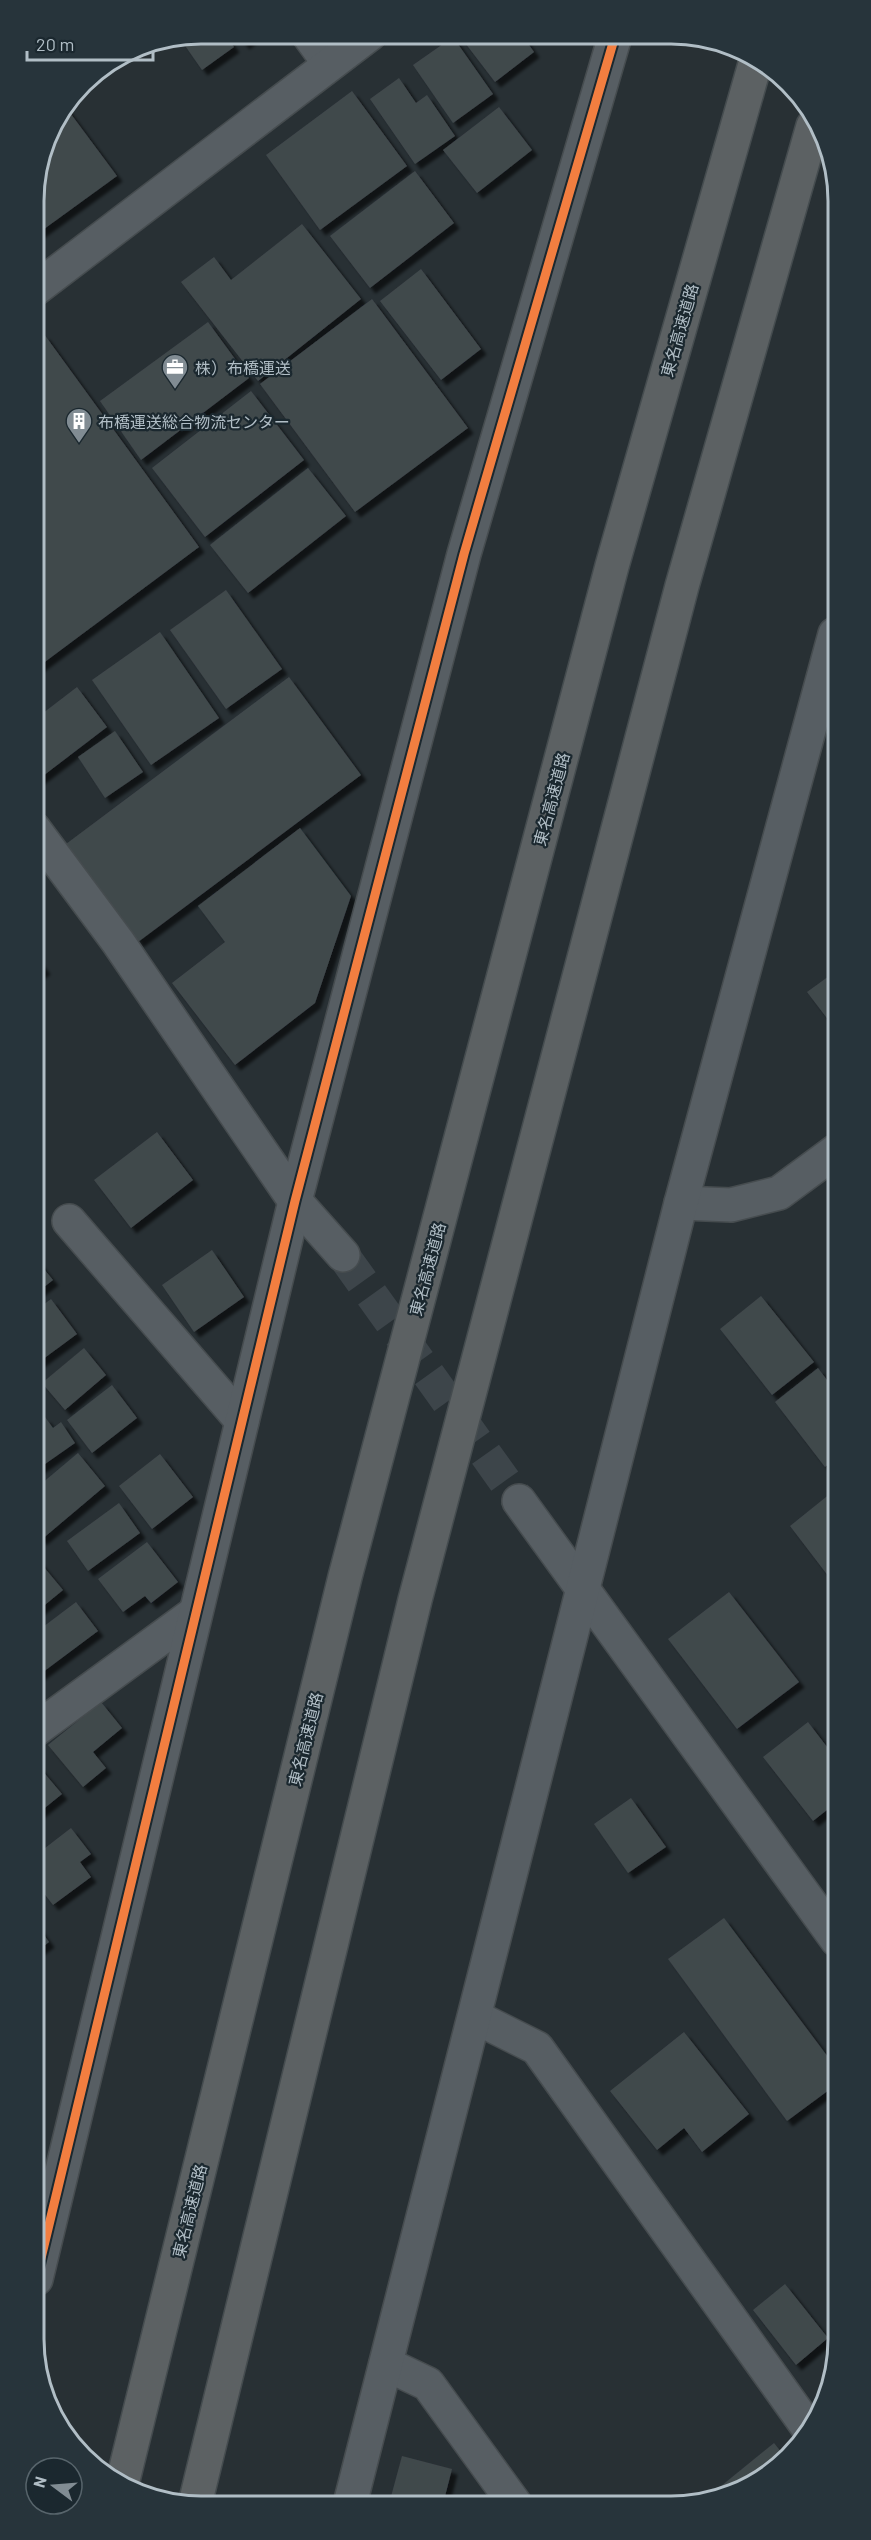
<svg xmlns="http://www.w3.org/2000/svg" width="871" height="2540" viewBox="0 0 871 2540" font-family="Barlow,'Noto Sans JP',sans-serif">
<defs>
<filter id="shadow"><feDropShadow dx="5.5" dy="5.5" stdDeviation="1.5" flood-color="#0009"/></filter>
</defs>
<rect width="100%" height="100%" fill="#283034"/>
<g fill="#41484c" filter="url(#shadow)">
<polygon points="200,33 224,33 234,47 202,70 179,37"/>
<polygon points="236,33 258,33 244,44"/>
<polygon points="459,35 522,35 534,52 495,82"/>
<polygon points="453,37 493,94 453,123 413,65"/>
<polygon points="399,78 416,103 427,95 455,136 415,164 370,99"/>
<polygon points="352,91 407,166 320,230 266,155"/>
<polygon points="65,106 117,176 33,237 33,189 50,127"/>
<polygon points="499,107 532,150 477,193 443,150"/>
<polygon points="415,171 454,223 370,288 330,236"/>
<polygon points="302,224 361,299 258,381 181,282 214,257 231,280"/>
<polygon points="421,269 481,349 441,380 380,301"/>
<polygon points="372,299 468,428 355,512 260,384"/>
<polygon points="208,322 249,378 141,460 100,401"/>
<polygon points="44,334 199,547 34,670 34,342"/>
<polygon points="251,391 304,460 205,537 152,468"/>
<polygon points="308,468 346,516 248,593 210,545"/>
<polygon points="226,590 282,669 226,709 170,630"/>
<polygon points="160,632 219,718 151,765 92,680"/>
<polygon points="289,677 361,775 138,942 66,844"/>
<polygon points="77,687 107,727 35,782 34,720"/>
<polygon points="115,731 143,772 105,798 78,757"/>
<polygon points="300,828 351,896 315,1003 235,1065 172,983 225,942 198,906"/>
<polygon points="34,955 45,969 34,977"/>
<polygon points="836,971 836,1030 807,992"/>
<polygon points="157,1132 193,1180 131,1228 94,1180"/>
<polygon points="212,1250 244,1297 194,1332 162,1285"/>
<polygon points="35,1258 53,1280 35,1294"/>
<polygon points="761,1296 814,1362 772,1395 720,1329"/>
<polygon points="51,1299 77,1334 35,1365 35,1311"/>
<polygon points="84,1348 106,1375 65,1410 42,1383"/>
<polygon points="818,1368 836,1392 836,1458 825,1467 775,1402"/>
<polygon points="112,1385 137,1418 92,1453 67,1420"/>
<polygon points="45,1417 53,1428 61,1422 75,1443 35,1471 35,1423"/>
<polygon points="78,1453 105,1486 41,1540 35,1533 35,1489"/>
<polygon points="160,1454 193,1497 152,1529 119,1486"/>
<polygon points="836,1489 837,1571 829,1577 790,1526"/>
<polygon points="119,1503 140,1533 88,1571 67,1541"/>
<polygon points="147,1542 178,1582 151,1603 145,1596 123,1612 98,1579"/>
<polygon points="38,1560 63,1590 35,1613 35,1563"/>
<polygon points="729,1592 799,1682 737,1729 668,1639"/>
<polygon points="76,1602 98,1631 39,1675 35,1670 35,1633"/>
<polygon points="101,1702 122,1728 93,1752 106,1768 83,1787 48,1745"/>
<polygon points="808,1722 837,1760 837,1802 813,1821 763,1757"/>
<polygon points="35,1762 62,1794 36,1815"/>
<polygon points="631,1798 666,1847 628,1873 594,1824"/>
<polygon points="71,1828 91,1854 80,1862 91,1877 53,1905 36,1883 36,1855"/>
<polygon points="837,1829 837,1848 828,1835"/>
<polygon points="724,1918 837,2069 837,2084 787,2121 668,1959"/>
<polygon points="36,1924 49,1942 36,1952"/>
<polygon points="684,2032 749,2114 702,2152 684,2128 657,2150 610,2091"/>
<polygon points="785,2284 828,2338 796,2365 753,2310"/>
<polygon points="774,2443 786,2458 755,2484 699,2504"/>
<polygon points="402,2456 452,2469 443,2504 389,2504"/>
</g>
<g fill="none" stroke-linecap="round" stroke-linejoin="round">
<polyline stroke="#3d454a" stroke-width="33" stroke-dasharray="33 16" stroke-linecap="butt" points="343,1255 519,1501"/>
<g stroke="#464c4f" stroke-width="36">
<g id="minor">
<polyline points="308,34 329,63"/>
<polyline points="34,290 370,34"/>
<polyline points="69,1221 242,1421"/>
<polyline points="35,1730 195,1613"/>
<polyline points="475,2017 537,2048 809,2429"/>
<polyline points="36,2279 295,1201 464,554 615,36"/>
<polyline points="386,2364 428,2384 515,2504"/>
</g>
</g>
<g stroke="#464c4f" stroke-width="36">
<g id="tertiary">
<polyline points="34,829 118,942 295,1201 343,1255"/>
<polyline points="681,1203 731,1205 779,1193 836,1151"/>
<polyline points="519,1501 837,1940"/>
<polyline points="350,2504 681,1203 835,634"/>
</g>
</g>
<g stroke="#454c4f" stroke-width="36">
<g id="motorway">
<polyline points="123,2480 345,1577 612,566 755,64"/>
<polyline points="195,2504 415,1600 682,586 813,126"/>
</g>
</g>
<use href="#minor" stroke="#575e63" stroke-width="33"/>
<use href="#tertiary" stroke="#575e63" stroke-width="33"/>
<use href="#motorway" stroke="#5c6163" stroke-width="33"/>
<g stroke="#1b282f" stroke-width="13">
<polyline id="cycleway" points="36,2279 295,1201 464,554 615,36"/>
</g>
<use href="#cycleway" stroke="#f27e40" stroke-width="9"/>
</g>
<defs>
<g id="office-pin" transform="scale(1.35)"><path d="M0 17L-7.5 6A9.5 9.5 0 1 1 7.5 6Z" fill="#818c93" stroke="#1b282f"/><path d="M-6-3h4V-5.5h4V-3h4V5H-6ZM-1-4.5V-3h2v-1.5ZM-6 0V1H6V0Z" fill="#fff"/></g>
<g id="building-pin" transform="scale(1.35)"><path d="M0 17L-7.5 6A9.5 9.5 0 1 1 7.5 6Z" fill="#818c93" stroke="#1b282f"/><path d="M-4-6H4V6H1V3H-1V6H-4ZM-2.5-4.3h1.7v1.8h-1.7ZM.8-4.3h1.7v1.8H.8ZM-2.5-1h1.7V.8h-1.7ZM.8-1h1.7V.8H.8Z" fill="#fff"/></g>
</defs>
<g fill-rule="evenodd">
<use href="#office-pin" x="175" y="367"/>
<use href="#building-pin" x="79" y="421"/>
</g>
<g text-anchor="middle" dominant-baseline="central" stroke-width="4.5" stroke-linejoin="round" paint-order="stroke">
<g font-size="16" fill="#b1bec6" stroke="#1b282f">
<text transform="translate(679 330) rotate(-74)">東名高速道路</text>
<text transform="translate(551 799) rotate(-75)">東名高速道路</text>
<text transform="translate(427 1269) rotate(-75)">東名高速道路</text>
<text transform="translate(305 1739) rotate(-76)">東名高速道路</text>
<text transform="translate(189 2211) rotate(-76)">東名高速道路</text>
</g>
<g font-size="16" fill="#b1bec6" stroke="#1b282f" text-anchor="start">
<text x="195" y="367">株）布橋運送</text>
<text x="98" y="421">布橋運送総合物流センター</text>
</g>
</g>
<path d="M0 0H871V2540H0ZM201 44H671A157 157 0 0 1 828 201V2339A157 157 0 0 1 671 2496H201A157 157 0 0 1 44 2339V201A157 157 0 0 1 201 44Z" fill="#27343b" fill-rule="evenodd"/>
<path fill="none" stroke="#b1bec6" stroke-width="3" d="M201 44H671A157 157 0 0 1 828 201V2339A157 157 0 0 1 671 2496H201A157 157 0 0 1 44 2339V201A157 157 0 0 1 201 44Z"/>
<g transform="translate(54 2486) rotate(286)"><circle r="28" fill="#1b282f" stroke="#57646b" stroke-width="1.5"/>
<path d="M0-4.5L10 22L0 15L-10 22Z" fill="#818c93"/>
<text y="-9" font-size="16" font-weight="bold" text-anchor="middle" fill="#b1bec6">N</text>
</g>
<path d="M27 51v9h126v-9" fill="none" stroke="#b1bec6" stroke-width="3"/>
<text x="36" y="51" font-size="18" fill="#b1bec6" stroke="#1b282f" stroke-width="4.5" paint-order="stroke">20 m</text>
</svg>
